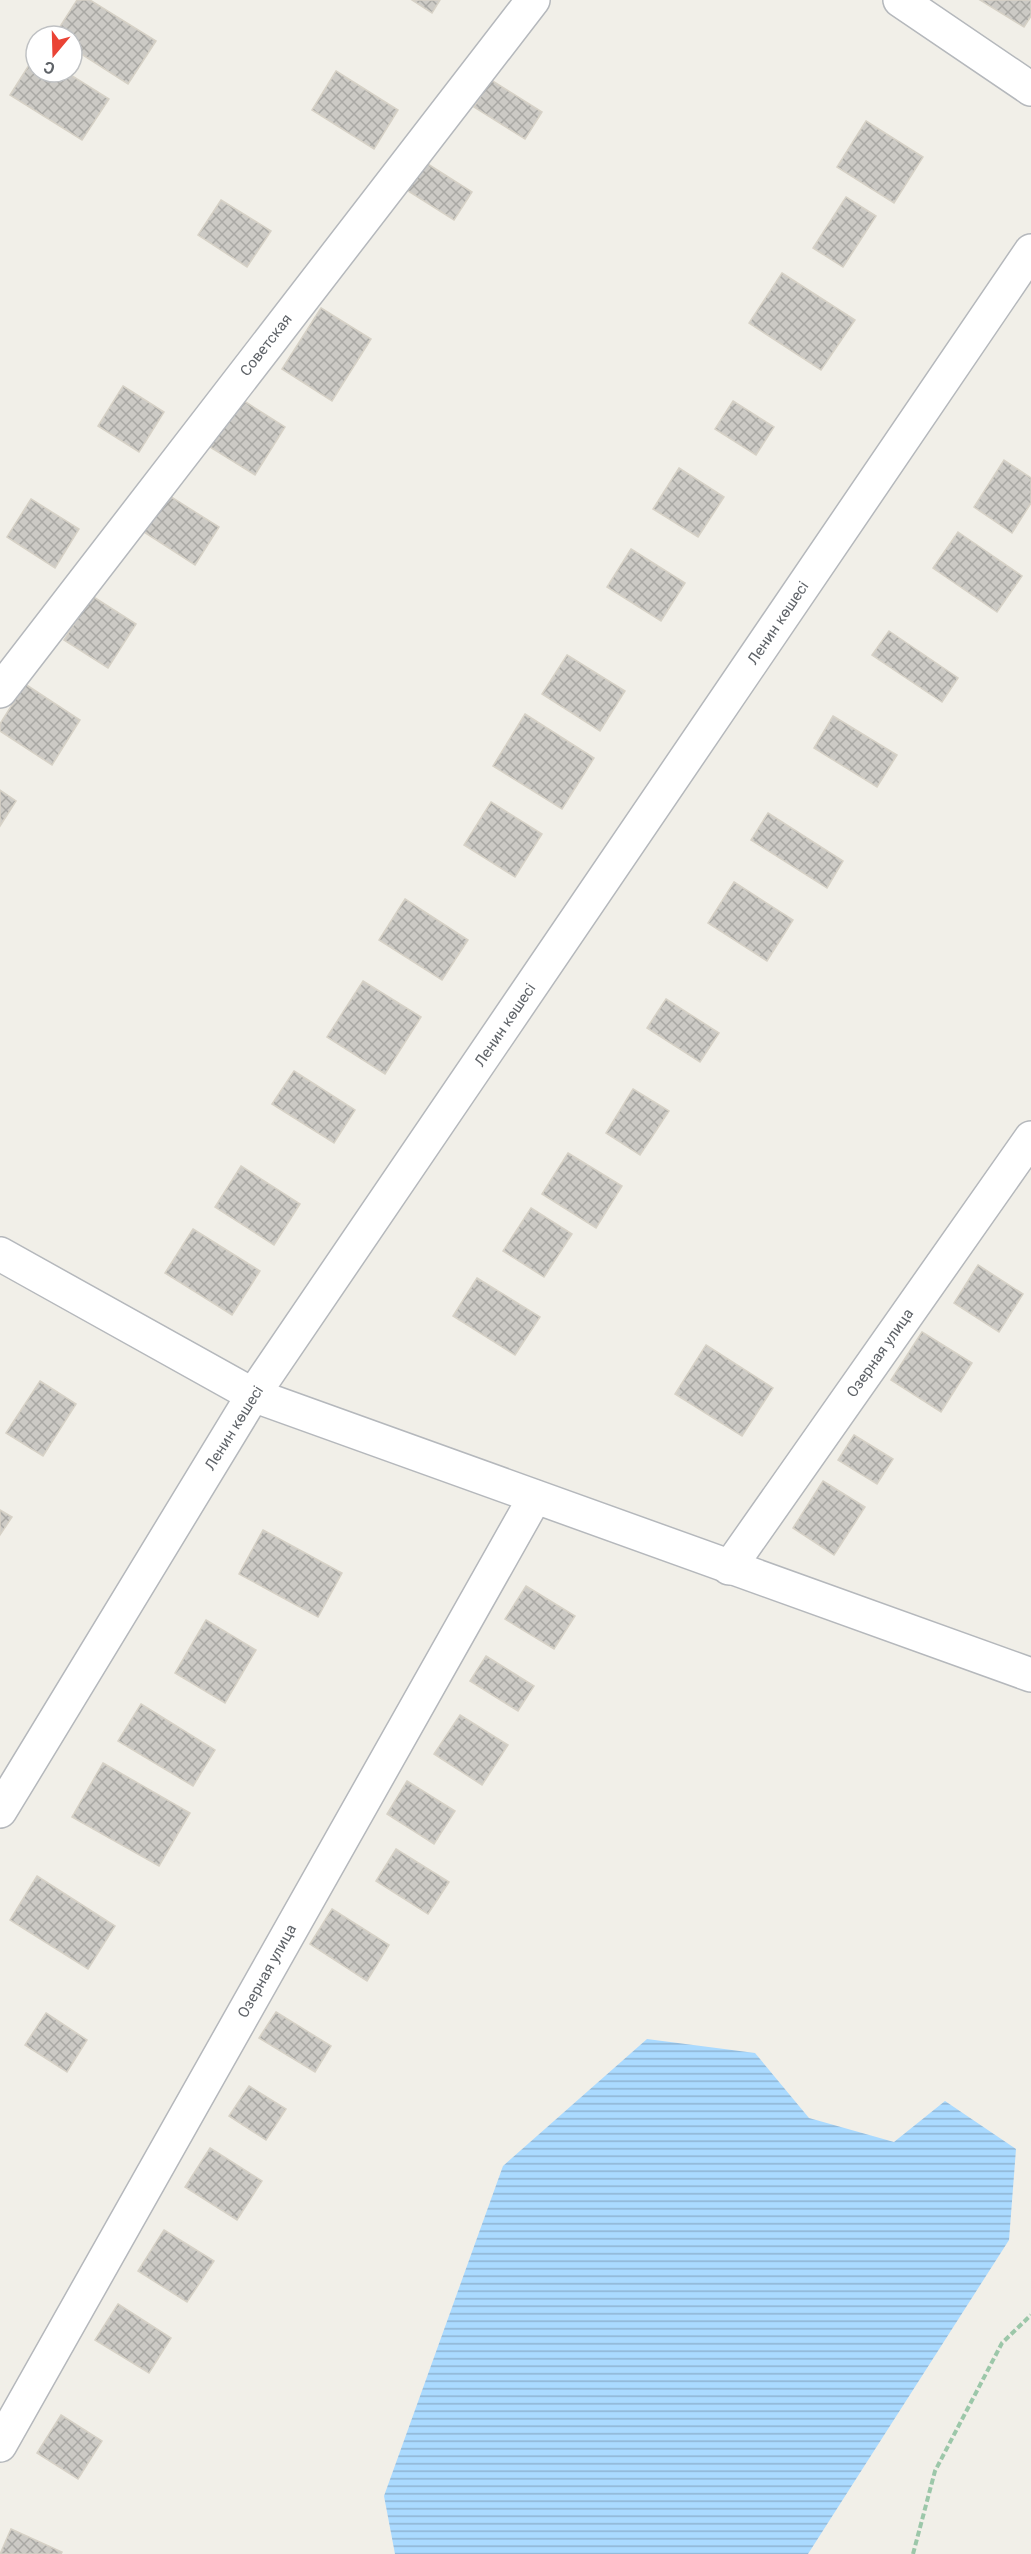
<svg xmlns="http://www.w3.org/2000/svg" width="1031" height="2554" viewBox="0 0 1031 2554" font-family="Roboto,sans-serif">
<defs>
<pattern id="water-rules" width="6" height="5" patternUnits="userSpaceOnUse" patternTransform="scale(1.5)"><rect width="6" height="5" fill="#aadaff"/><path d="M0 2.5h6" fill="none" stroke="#8eb4d2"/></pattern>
<pattern id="building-cross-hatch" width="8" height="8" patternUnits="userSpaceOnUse" patternTransform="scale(1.5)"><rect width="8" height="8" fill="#cccac5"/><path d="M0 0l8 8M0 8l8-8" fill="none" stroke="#a9a8a4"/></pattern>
</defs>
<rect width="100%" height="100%" fill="#f1efe8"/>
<polygon fill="url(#water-rules)" points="647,2039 755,2053 809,2118 894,2142 945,2101 1016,2149 1009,2240 808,2554 395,2554 384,2496 503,2166"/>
<g fill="url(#building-cross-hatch)" stroke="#d6d1c6" stroke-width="1.5">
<polygon points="77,0 90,0 156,41 128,84 72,48 72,36 54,36"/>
<polygon points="412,0 440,0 432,13"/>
<polygon points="980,0 1031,0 1031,16 1024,27"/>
<polygon points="36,54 36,72 66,72 109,99 82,140 10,95"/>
<polygon points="336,71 398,110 374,149 312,110"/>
<polygon points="491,80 542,112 525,139 474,107"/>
<polygon points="866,121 923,157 894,203 837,167"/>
<polygon points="423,161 472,192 454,220 405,189"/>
<polygon points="846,197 876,216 843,267 813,248"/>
<polygon points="221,200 271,231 247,267 198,235"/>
<polygon points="782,273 855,320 821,370 749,323"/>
<polygon points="321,308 371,339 332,401 282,369"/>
<polygon points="123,386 164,412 139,452 98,426"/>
<polygon points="241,399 285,427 255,475 210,447"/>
<polygon points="733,401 774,427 756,455 715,429"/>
<polygon points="1004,460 1031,478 1031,503 1012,533 974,507"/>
<polygon points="679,468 724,497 698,537 653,509"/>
<polygon points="168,495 219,527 195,565 144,532"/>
<polygon points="31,499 79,529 55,568 7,537"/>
<polygon points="958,532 1022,576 997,612 933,568"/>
<polygon points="631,549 685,583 661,621 607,587"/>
<polygon points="92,596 136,624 108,668 64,640"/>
<polygon points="889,631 958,678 942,702 872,655"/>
<polygon points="567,655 625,691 600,731 542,694"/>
<polygon points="25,684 80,720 52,765 0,731 0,724"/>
<polygon points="525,714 594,758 562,809 493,766"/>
<polygon points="833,716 897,755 877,787 814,748"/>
<polygon points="0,790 16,801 0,826"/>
<polygon points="491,802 542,834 515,877 464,845"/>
<polygon points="768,813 843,861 827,888 751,840"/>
<polygon points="734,882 793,920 767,961 708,923"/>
<polygon points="405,899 468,940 442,980 379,940"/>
<polygon points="363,981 421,1017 385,1074 327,1037"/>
<polygon points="666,999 719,1033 700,1062 647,1028"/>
<polygon points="294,1071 355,1110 334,1143 272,1104"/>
<polygon points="633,1089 669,1111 640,1155 606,1133"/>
<polygon points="568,1153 622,1186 596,1228 542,1194"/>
<polygon points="241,1166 300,1204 274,1245 215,1207"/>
<polygon points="531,1208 572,1234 544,1277 503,1251"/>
<polygon points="193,1229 260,1271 232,1315 165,1273"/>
<polygon points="978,1265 1023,1294 999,1332 954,1303"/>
<polygon points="477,1278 540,1317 515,1355 453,1316"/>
<polygon points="922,1332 972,1363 941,1412 891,1380"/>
<polygon points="706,1345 773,1388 742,1436 675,1394"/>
<polygon points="40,1381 76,1404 43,1456 6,1433"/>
<polygon points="854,1435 893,1459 877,1484 838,1460"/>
<polygon points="823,1481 865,1507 834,1555 793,1528"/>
<polygon points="0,1510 12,1517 0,1535"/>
<polygon points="263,1530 342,1573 318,1617 239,1574"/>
<polygon points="526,1586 575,1616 554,1649 505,1619"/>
<polygon points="206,1620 256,1650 225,1703 175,1673"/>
<polygon points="486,1656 534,1686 518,1711 470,1681"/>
<polygon points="141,1704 215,1750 193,1786 118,1741"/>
<polygon points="460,1715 508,1745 482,1785 434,1754"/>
<polygon points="103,1763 190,1813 159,1866 72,1817"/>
<polygon points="407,1781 455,1811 434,1844 387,1814"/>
<polygon points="396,1849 449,1882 428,1914 376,1881"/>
<polygon points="37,1876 115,1926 88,1969 10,1920"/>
<polygon points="332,1909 389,1945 367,1981 310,1944"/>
<polygon points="276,2012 331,2046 315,2072 259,2038"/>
<polygon points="46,2013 87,2040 67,2072 25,2045"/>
<polygon points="249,2086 286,2109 266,2140 229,2116"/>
<polygon points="210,2148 262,2181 237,2220 185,2187"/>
<polygon points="164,2230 214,2261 187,2302 138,2271"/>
<polygon points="118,2304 171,2338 149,2373 95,2340"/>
<polygon points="61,2415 102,2441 78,2479 37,2453"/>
<polygon points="11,2529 62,2552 61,2554 0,2554"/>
</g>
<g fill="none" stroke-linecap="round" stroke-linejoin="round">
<g stroke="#b5b8bc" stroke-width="36">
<g id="minor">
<polyline points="900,0 1031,89"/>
<polyline points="0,691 533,0"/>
<polyline points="0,1254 253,1395 1031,1675"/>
<polyline points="729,1568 1031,1138"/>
<polyline points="0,1811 253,1395 1031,251"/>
<polyline points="0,2445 535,1497"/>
</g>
</g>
<polyline stroke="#9cc7a9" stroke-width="4" stroke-dasharray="6 3" stroke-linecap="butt" points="913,2554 935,2471 1002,2343 1031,2315"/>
<use href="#minor" stroke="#fff" stroke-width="33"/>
</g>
<g text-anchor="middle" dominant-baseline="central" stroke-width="6" stroke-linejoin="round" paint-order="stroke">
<g font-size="15" fill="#5f6368" stroke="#fff">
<text transform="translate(266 345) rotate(-52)">Советская</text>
<text transform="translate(778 623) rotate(-56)">Ленин көшесі</text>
<text transform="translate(505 1025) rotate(-56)">Ленин көшесі</text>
<text transform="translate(880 1353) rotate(-55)">Озерная улица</text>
<text transform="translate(234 1428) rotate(-58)">Ленин көшесі</text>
<text transform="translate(267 1971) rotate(-61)">Озерная улица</text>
</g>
</g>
<g transform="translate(54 54) rotate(199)"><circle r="28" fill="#ffffff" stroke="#bfc1c3" stroke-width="1.5"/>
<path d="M0-4.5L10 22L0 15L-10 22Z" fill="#ea4335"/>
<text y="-9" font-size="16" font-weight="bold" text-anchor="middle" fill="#5f6368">С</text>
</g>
</svg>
